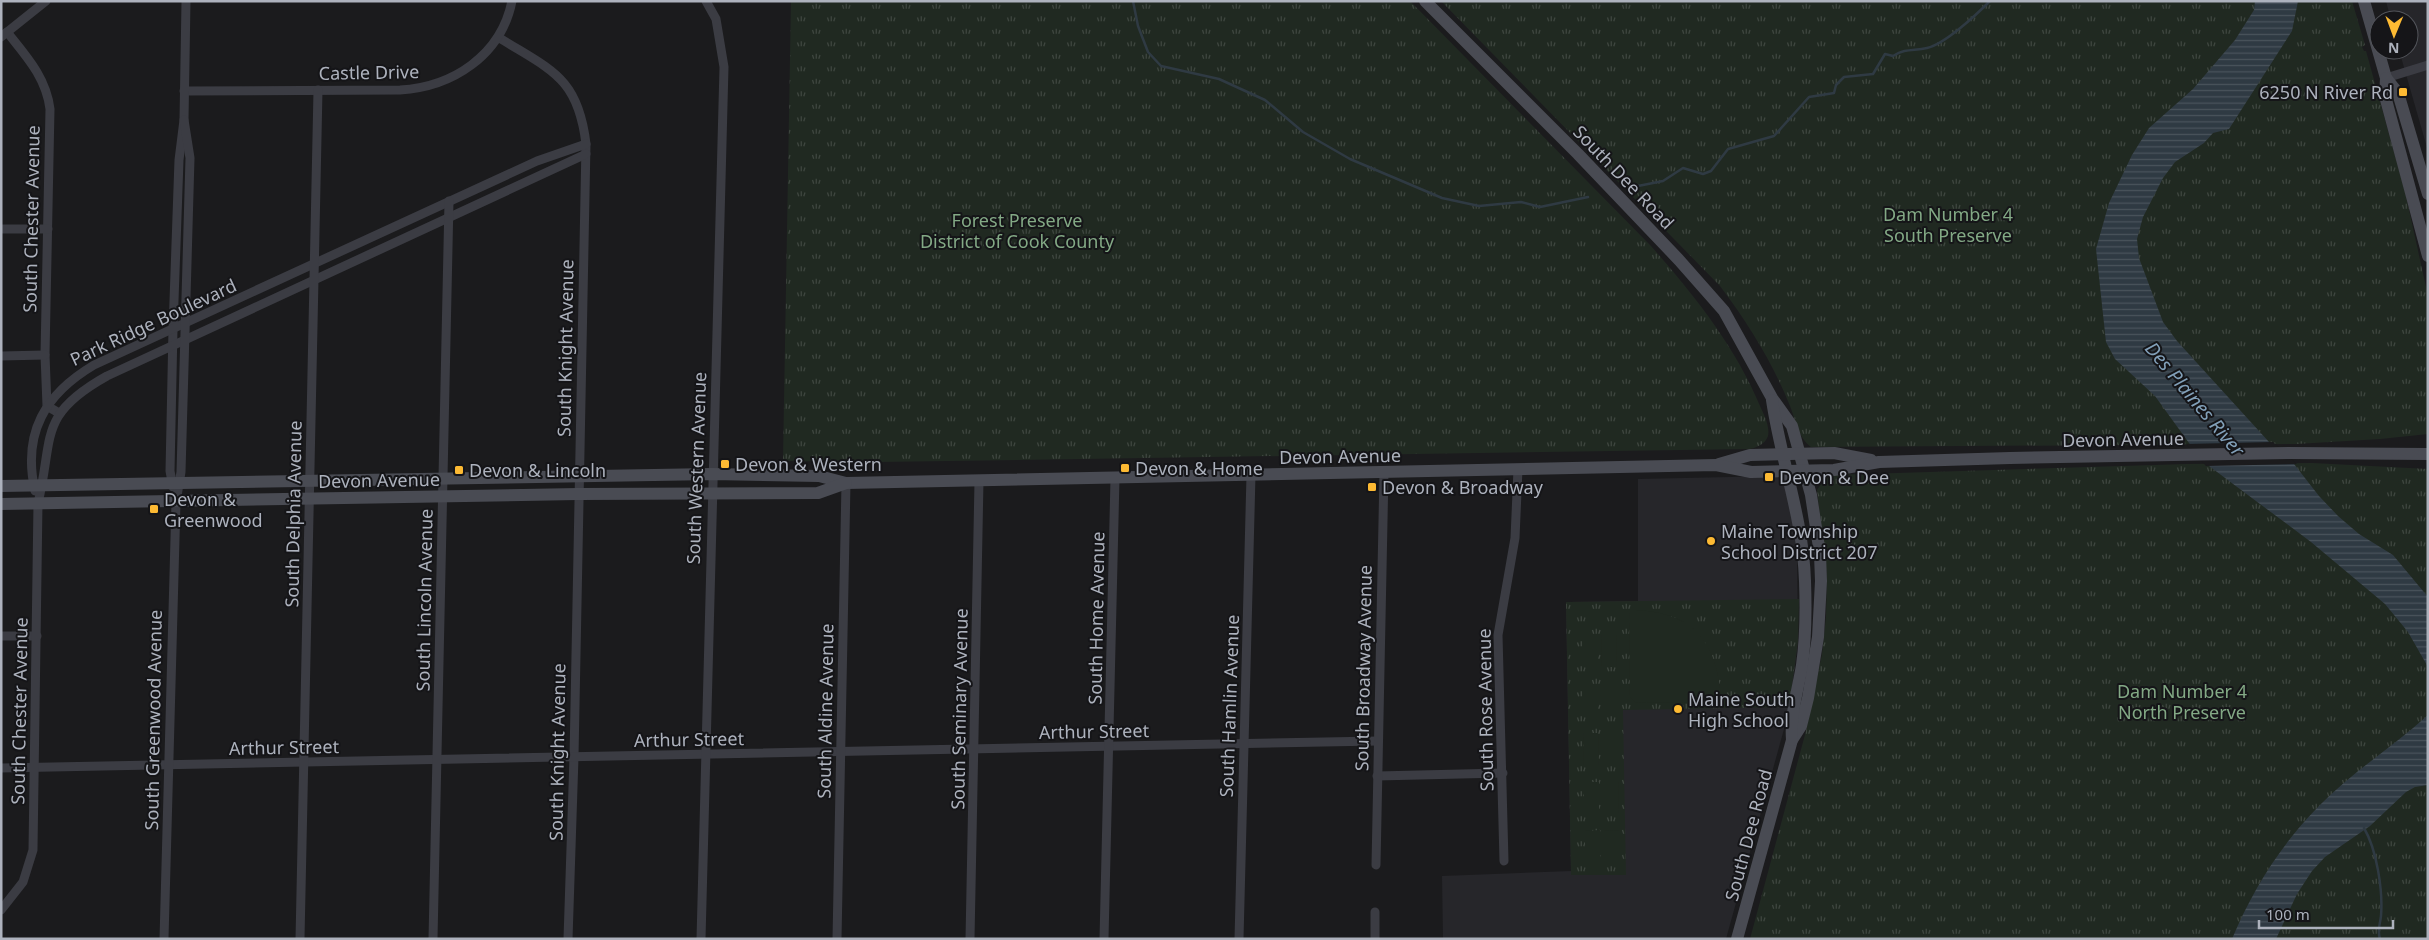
<svg xmlns="http://www.w3.org/2000/svg" width="2429" height="940" viewBox="0 0 2429 940" font-family="'Noto Sans',sans-serif">
<defs>
<pattern id="park-tufts" width="24" height="20" patternUnits="userSpaceOnUse" patternTransform="scale(1.25)"><rect width="24" height="20" fill="#202921"/><path d="M3 7l-1-3M5 7V3M7 7l1-3M15 17l-1-3M17 17v-4M19 17l1-3" fill="none" stroke="#3e463f"/></pattern>
<pattern id="water-rules" width="6" height="5" patternUnits="userSpaceOnUse" patternTransform="scale(1.25)"><rect width="6" height="5" fill="#2f3a43"/><path d="M0 2.5h6" fill="none" stroke="#4a545c"/></pattern>
</defs>
<rect width="100%" height="100%" fill="#1b1b1d"/>
<g fill="#26262a">
<polygon points="2386,1 2428,1 2428,151 2399,50 2409,50 2409,20 2391,20"/>
<polygon points="1777,476 1786,486 1789,495 1797,555 1798,641 1789,711 1726,939 1443,939 1442,876 1571,871 1566,602 1638,601 1638,479"/>
</g>
<g fill="url(#park-tufts)">
<path d="M791 1H1410L1651 246C1694 295 1735 346 1760 406 1764 415 1770 426 1768 436 1765 444 1758 447 1750 449L876 462 783 461Z"/>
<path d="M1441 1H2352L2365 45 2362 47 2364 51H2366L2405 192 2428 296V434L2380 439 2296 444 1811 447C1798 437 1796 421 1790 406 1773 363 1748 323 1720 286Z"/>
<polygon points="2312,463 2428,469 2428,939 1750,939 1806,731 1822,654 1826,617 1827,577 1817,490 1824,480 1834,475 2187,464"/>
<polygon points="1799,599 1798,641 1789,707 1623,710 1626,875 1571,875 1566,602"/>
</g>
<g fill="#202921">
<path d="M1629 610C1692 610 1718 641 1721 702L1636 703 1630 697Z"/>
<rect x="1582" y="635" width="15" height="32"/>
<polygon points="1601,635 1616,635 1617,667 1602,667"/>
<rect x="1583" y="684" width="15" height="32"/>
<rect x="1602" y="684" width="15" height="32"/>
<polygon points="1583,733 1598,733 1599,765 1584,765"/>
<rect x="1603" y="733" width="15" height="32"/>
<rect x="1584" y="782" width="15" height="32"/>
<polygon points="1604,782 1618,782 1619,814 1604,814"/>
<polygon points="1600,830 1600,863 1585,863 1585,831"/>
<polygon points="1619,830 1619,862 1604,862 1604,831"/>
</g>
<g fill="url(#water-rules)">
<polygon points="2255,1 2298,1 2292,31 2229,129 2213,133 2204,143 2175,162 2163,178 2143,217 2137,239 2139,258 2163,322 2177,341 2269,442 2294,464 2319,496 2338,516 2359,534 2393,555 2428,597 2428,667 2408,632 2385,604 2311,542 2209,466 2189,443 2155,396 2115,359 2106,342 2096,249 2109,203 2132,155 2149,128 2193,89 2235,40 2254,10"/>
<path d="M2428 715V785L2415 787 2406 792 2370 826 2325 857 2312 871 2297 894 2276 939H2232C2258 877 2294 825 2345 782 2372 759 2402 739 2428 715Z"/>
</g>
<polygon fill="#1b1b1d" points="2273,442 2297,464 2206,466 2186,444"/>
<g fill="none" stroke-linecap="round" stroke-linejoin="round">
<g stroke="#2f3a43" stroke-width="2.5">
<polyline points="1133,1 1138,26 1148,52 1161,66 1219,79 1265,100 1303,132 1350,159 1442,198 1479,206 1521,202 1540,207 1588,197"/>
<path d="M1638 186 1663 181 1683 168 1703 174 1711 171 1728 149 1774 136 1809 97 1834 93 1836 85 1844 77 1873 74 1885 54 1893 56C1906 48 1913 51 1927 48 1945 44 1976 15 1990 1"/>
<path d="M2364 828C2377 850 2383 891 2381 916 2380 925 2377 930 2380 939"/>
</g>
<g stroke="#3b3c43" stroke-width="9">
<path d="M7 32C26 56 46 77 50 109L45 355 47 406 59 413"/>
<polyline points="1,37 46,1"/>
<path d="M498 37C550 70 578 76 586 144L574 757 568 939"/>
<polyline points="2386,78 2428,65"/>
<path d="M184 91 400 90C452 87 501 56 512 1"/>
<polyline points="1,229 48,229"/>
<polyline points="1,356 45,355"/>
<polyline points="173,487 170,471 173,329 179,160 184,120 186,1"/>
<path d="M35 491C22 433 45 394 94 365L537 161 586 144"/>
<polyline points="1,636 37,636"/>
<polyline points="1,768 1378,741"/>
<polyline points="1377,776 1503,773"/>
<polyline points="1504,861 1498,635 1515,538 1518,469"/>
<polyline points="1376,865 1384,472"/>
<path d="M1 910 23 882 33 850 38 503C54 437 37 415 107 376L586 154"/>
<polyline points="1375,912 1375,939"/>
<polyline points="164,939 176,502 181,472 190,158 184,120"/>
<polyline points="300,939 318,90"/>
<polyline points="433,939 449,201"/>
<polyline points="701,939 724,67 716,19 706,1"/>
<polyline points="837,939 846,483"/>
<polyline points="970,939 979,481"/>
<polyline points="1104,939 1115,478"/>
<polyline points="1239,939 1251,475"/>
</g>
<g stroke="#494b53" stroke-width="12">
<polyline points="1425,1 1578,154 1679,260 1724,311 1772,398 1792,426 1811,495 1820,554 1821,581 1818,637 1808,698 1801,726 1792,740 1737,939"/>
<polyline points="2364,1 2386,78 2385,96 2428,256"/>
<polyline points="2386,78 2398,93 2428,194"/>
<path d="M1772 400C1781 461 1803 518 1805 581 1806 608 1806 637 1802 665 1798 690 1790 714 1792 740"/>
<polyline points="1719,464 1750,455 1834,453 1871,460"/>
<polyline points="1,486 712,474 819,476 846,483 1716,465 1751,472 1787,471 1834,470 1879,462 2010,458 2289,453 2428,454"/>
<polyline points="1,504 578,494 818,493 846,483"/>
</g>
</g>
<g fill="#fdba33" stroke="#151518" stroke-width="2">
<rect x="2398" y="87" width="10" height="10" rx="2.5"/>
<rect x="720" y="459" width="10" height="10" rx="2.5"/>
<rect x="1120" y="463" width="10" height="10" rx="2.5"/>
<rect x="454" y="465" width="10" height="10" rx="2.5"/>
<rect x="1764" y="472" width="10" height="10" rx="2.5"/>
<rect x="1367" y="482" width="10" height="10" rx="2.5"/>
<rect x="149" y="504" width="10" height="10" rx="2.5"/>
<circle cx="1711" cy="541" r="5"/>
<circle cx="1678" cy="709" r="5"/>
</g>
<g text-anchor="middle" dominant-baseline="central" stroke-width="4" stroke-linejoin="round" paint-order="stroke">
<g font-size="18" fill="#adb2bd" stroke="#151518">
<text transform="translate(369 72) rotate(-1)">Castle Drive</text>
<text transform="translate(1624 177) rotate(46)">South Dee Road</text>
<text transform="translate(31 219) rotate(-89)">South Chester Avenue</text>
<text transform="translate(153 322) rotate(-25)">Park Ridge Boulevard</text>
<text transform="translate(565 348) rotate(-89)">South Knight Avenue</text>
<text transform="translate(2123 439) rotate(-1)">Devon Avenue</text>
<text transform="translate(1340 456) rotate(-1)">Devon Avenue</text>
<text transform="translate(696 468) rotate(-88)">South Western Avenue</text>
<text transform="translate(379 480) rotate(-1)">Devon Avenue</text>
<text transform="translate(293 514) rotate(-89)">South Delphia Avenue</text>
<text transform="translate(424 600) rotate(-89)">South Lincoln Avenue</text>
<text transform="translate(1096 618) rotate(-89)">South Home Avenue</text>
<text transform="translate(1363 668) rotate(-89)">South Broadway Avenue</text>
<text transform="translate(1229 706) rotate(-88)">South Hamlin Avenue</text>
<text transform="translate(959 709) rotate(-89)">South Seminary Avenue</text>
<text transform="translate(1485 710) rotate(-91)">South Rose Avenue</text>
<text transform="translate(19 711) rotate(-89)">South Chester Avenue</text>
<text transform="translate(825 711) rotate(-89)">South Aldine Avenue</text>
<text transform="translate(153 720) rotate(-89)">South Greenwood Avenue</text>
<text transform="translate(1094 731) rotate(-1)">Arthur Street</text>
<text transform="translate(689 739) rotate(-1)">Arthur Street</text>
<text transform="translate(284 747) rotate(-1)">Arthur Street</text>
<text transform="translate(557 752) rotate(-89)">South Knight Avenue</text>
<text transform="translate(1748 835) rotate(-75)">South Dee Road</text>
</g>
<g font-size="18" fill="#adb2bd" stroke="#151518" text-anchor="start">
<text x="2393" y="92" text-anchor="end">6250 N River Rd</text>
<text x="735" y="464">Devon &amp; Western</text>
<text x="1135" y="468">Devon &amp; Home</text>
<text x="469" y="470">Devon &amp; Lincoln</text>
<text x="1779" y="477">Devon &amp; Dee</text>
<text x="1382" y="487">Devon &amp; Broadway</text>
<text x="164" y="499">Devon &amp;<tspan x="164" dy="21">Greenwood</tspan></text>
<text x="1721" y="531">Maine Township<tspan x="1721" dy="21">School District 207</tspan></text>
<text x="1688" y="699">Maine South<tspan x="1688" dy="21">High School</tspan></text>
</g>
<g font-size="18" fill="#83a985" stroke="#151518">
<text x="1948" y="214">Dam Number 4<tspan x="1948" dy="21">South Preserve</tspan></text>
<text x="1017" y="220">Forest Preserve<tspan x="1017" dy="21">District of Cook County</tspan></text>
<text x="2182" y="691">Dam Number 4<tspan x="2182" dy="21">North Preserve</tspan></text>
</g>
<g font-size="19" font-style="italic" fill="#82a0b9" stroke="#151518">
<text transform="translate(2195 399) rotate(50)">Des Plaines River</text>
</g>
</g>
<rect width="2429" height="940" fill="none" stroke="#adb2bd" stroke-width="5"/>
<g transform="translate(2394 35) rotate(181)"><circle r="24" fill="#151518" stroke="#52545a"/>
<path d="M0-4L9 19L0 12L-9 19Z" fill="#fdba33"/>
<text y="-8" font-size="14" font-weight="bold" text-anchor="middle" fill="#adb2bd">N</text>
</g>
<path d="M2259 920v8h134v-8" fill="none" stroke="#adb2bd" stroke-width="2.5"/>
<text x="2266" y="920" font-size="15" fill="#adb2bd" stroke="#151518" stroke-width="4" paint-order="stroke">100 m</text>
</svg>
